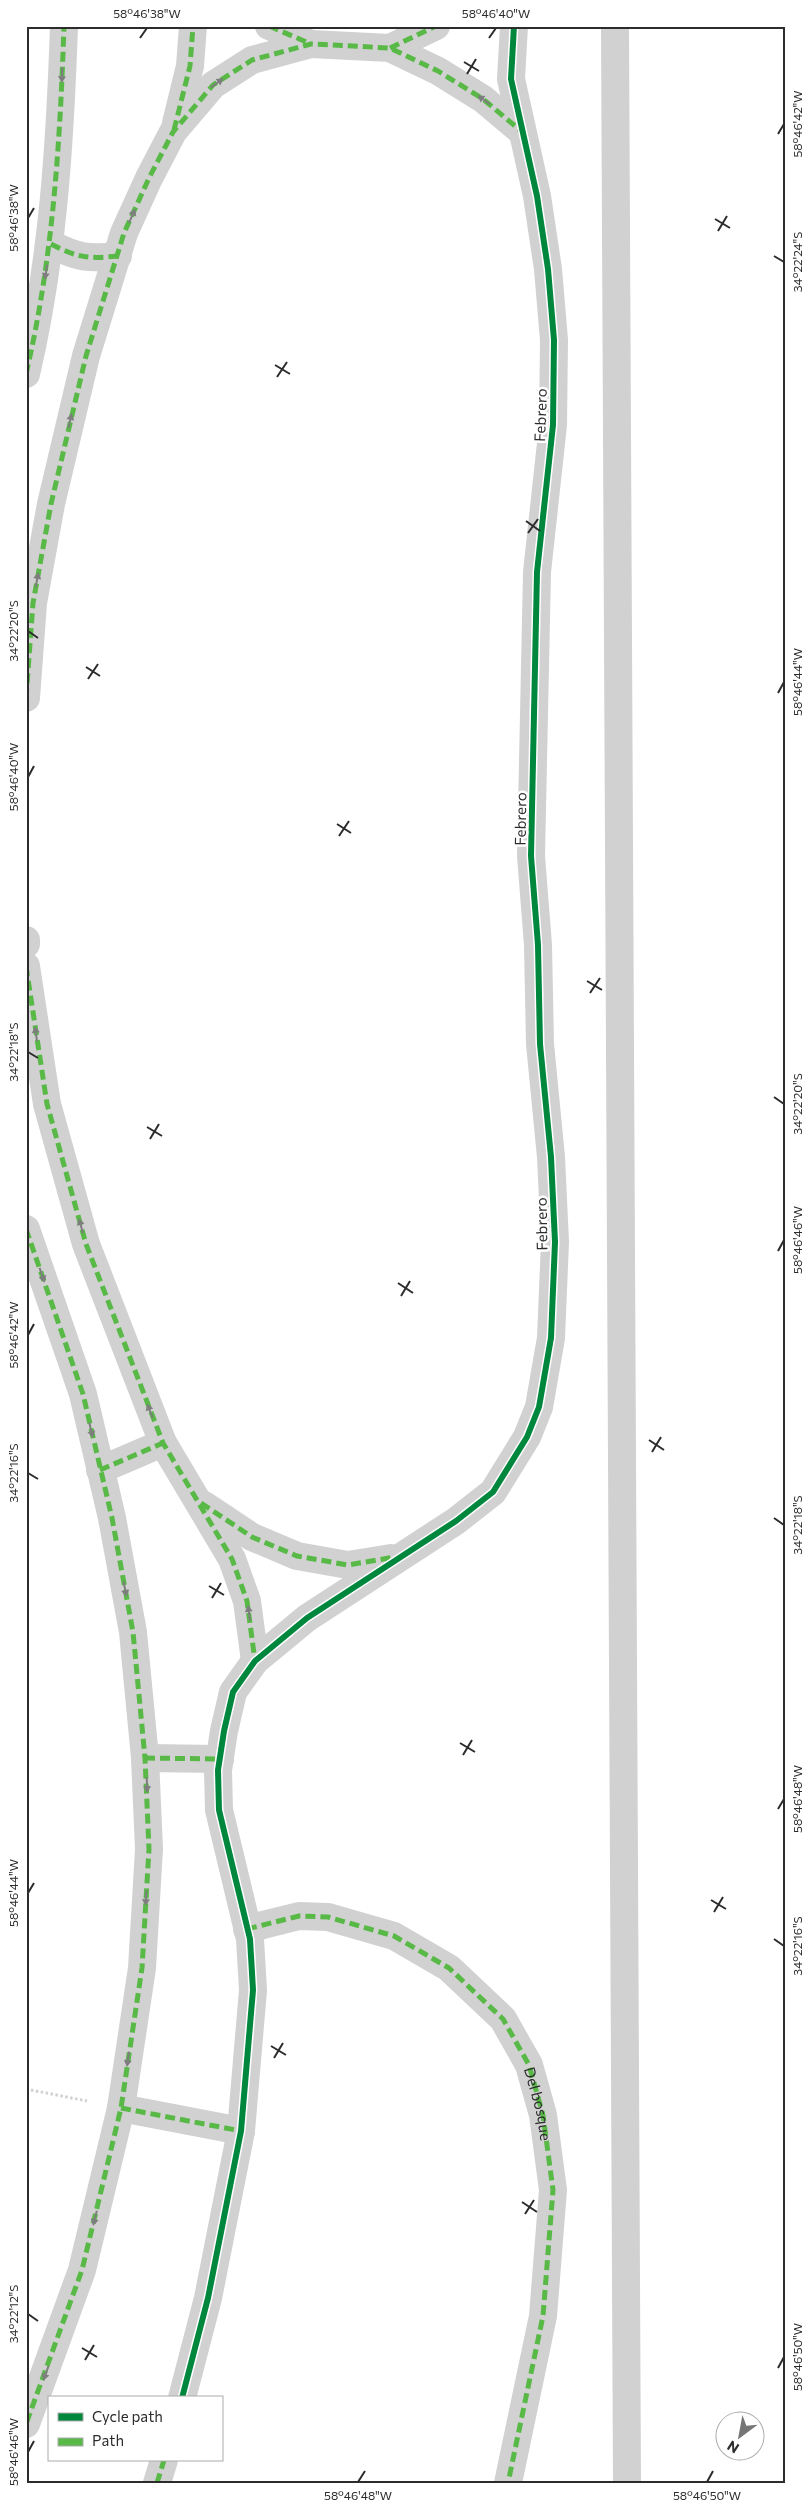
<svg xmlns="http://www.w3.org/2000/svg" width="812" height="2509" viewBox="0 0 812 2509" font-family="Commissioner,sans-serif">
<rect width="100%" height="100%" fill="#fff"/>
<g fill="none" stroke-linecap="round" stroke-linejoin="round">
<polyline stroke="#d1d1d1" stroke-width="3" stroke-dasharray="2.5 2.5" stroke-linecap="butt" points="26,2089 87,2101"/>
<g stroke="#d1d1d1" stroke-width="28">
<polyline points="269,26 311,44"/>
<polyline points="615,26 627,2483"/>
<polyline points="390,48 436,26"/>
<polyline points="176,123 190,66 193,26"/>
<path d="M51 244C78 258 88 259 118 256"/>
<path d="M26 374C53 259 60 144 64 26"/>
<polyline points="26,698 33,603 51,504 86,356 124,233 149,178 173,132 213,85 252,60 311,44 390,48 438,71 483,99 521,131"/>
<polyline points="26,940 26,944"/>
<polyline points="26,966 47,1104 86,1244 163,1443 232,1559 247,1601 255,1661"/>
<polyline points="26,1229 83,1394 112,1518 133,1632 145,1758 149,1849 142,1968 121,2108 82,2270 26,2424"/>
<polyline points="100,1470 163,1443"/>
<polyline points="204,1505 252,1537 297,1556 348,1565 391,1558"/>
<polyline points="145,1758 220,1759"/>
<polyline points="247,1929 299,1916 328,1917 394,1936 449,1968 503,2019 529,2065 543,2115 553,2190 543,2316 508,2483"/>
<polyline points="121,2108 241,2131"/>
<polyline points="182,2398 208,2298 241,2131 253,1990 250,1939 219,1810 218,1770 224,1731 233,1692 255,1661 307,1618 456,1521 493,1492 527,1437 539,1407 551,1338 555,1242 551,1157 540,1044 538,945 531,856 537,572 553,425 554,340 548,269 537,196 511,79 514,26"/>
<polyline points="157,2483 164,2460"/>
</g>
<g stroke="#58b947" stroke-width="5" stroke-dasharray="10 5" stroke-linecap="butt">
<polyline points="269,26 311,44"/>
<polyline points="390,48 436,26"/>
<polyline points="174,130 190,66 193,26"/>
<path d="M51 244C78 258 88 259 118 256"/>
<path d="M26 374C53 259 60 144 64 26"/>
<polyline points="26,698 33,603 51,504 86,356 124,233 149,178 173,132 213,85 252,60 311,44 390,48 438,71 483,99 521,131"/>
<polyline points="26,940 26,944"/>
<polyline points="26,966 47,1104 86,1244 163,1443 232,1559 247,1601 255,1661"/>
<polyline points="26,1229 83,1394 112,1518 133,1632 145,1758 149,1849 142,1968 121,2108 82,2270 26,2424"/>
<polyline points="100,1470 163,1443"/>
<polyline points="201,1503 252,1537 297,1556 348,1565 395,1557"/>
<polyline points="145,1758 220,1759"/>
<path id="s1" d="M247 1929 299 1916 328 1917 394 1936 449 1968 503 2019 529 2065 543 2115 553 2190 543 2316 508 2483"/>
<polyline points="121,2108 241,2131"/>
<polyline points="157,2483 164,2460"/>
</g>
<g stroke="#fff" stroke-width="9">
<polyline id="cycleway" points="182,2398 208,2298 241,2131 253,1990 250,1939 219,1810 218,1770 224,1731 233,1692 255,1661 307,1618 456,1521 493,1492 527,1437 539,1407 551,1338 555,1242 551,1157 540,1044 538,945 531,856 537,572 553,425 554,340 548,269 537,196 511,79 514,26"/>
</g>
<use href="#cycleway" stroke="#00873e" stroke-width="6"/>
</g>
<defs><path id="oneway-solid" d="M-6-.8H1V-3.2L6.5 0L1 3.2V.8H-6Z" transform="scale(1.25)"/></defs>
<g fill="#7e7e7e">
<use href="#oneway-solid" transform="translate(62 75) rotate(92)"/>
<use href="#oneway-solid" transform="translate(217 83) rotate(-36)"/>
<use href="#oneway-solid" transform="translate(484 100) rotate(-144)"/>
<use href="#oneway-solid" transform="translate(132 216) rotate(-66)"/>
<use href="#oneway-solid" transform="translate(46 272) rotate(99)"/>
<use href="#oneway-solid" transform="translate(70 421) rotate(-77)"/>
<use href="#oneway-solid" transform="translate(37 580) rotate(-80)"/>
<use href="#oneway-solid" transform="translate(36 1034) rotate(-98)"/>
<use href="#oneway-solid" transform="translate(81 1226) rotate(-105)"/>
<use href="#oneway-solid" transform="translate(42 1275) rotate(71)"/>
<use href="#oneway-solid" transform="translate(150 1411) rotate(-111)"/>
<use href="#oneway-solid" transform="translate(91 1430) rotate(77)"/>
<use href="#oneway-solid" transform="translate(125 1589) rotate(79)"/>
<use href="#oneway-solid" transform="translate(249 1613) rotate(-98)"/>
<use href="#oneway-solid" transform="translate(147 1785) rotate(88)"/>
<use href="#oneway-solid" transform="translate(146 1898) rotate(93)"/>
<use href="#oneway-solid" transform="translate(128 2059) rotate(98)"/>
<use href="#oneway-solid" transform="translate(95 2218) rotate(104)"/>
<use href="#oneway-solid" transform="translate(46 2373) rotate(110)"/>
</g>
<path fill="none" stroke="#2c2c2c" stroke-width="2" d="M140 38 147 28M489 38 496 28M464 62 479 71M467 74 476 59M778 134 784 124M28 218 34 208M715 219 730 228M718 231 727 216M774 256 784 262M275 365 290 374M277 377 287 362M526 521 540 531M528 533 538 519M28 631 38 638M86 667 100 676M88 679 98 664M778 693 784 682M28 777 34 766M337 824 351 833M339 836 349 821M587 981 602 990M590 993 600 978M28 1052 38 1058M774 1097 784 1104M147 1127 162 1136M150 1139 159 1124M778 1251 784 1240M398 1283 413 1293M401 1296 410 1281M28 1335 34 1324M649 1440 664 1450M652 1452 661 1437M28 1473 38 1479M774 1518 784 1525M209 1586 224 1595M212 1598 221 1583M460 1743 475 1752M463 1755 472 1740M778 1809 784 1799M28 1893 34 1883M711 1900 726 1909M714 1912 723 1897M774 1939 784 1946M271 2046 286 2055M274 2058 283 2043M522 2202 537 2212M525 2214 534 2200M28 2314 38 2321M82 2348 97 2357M85 2360 94 2345M778 2368 784 2357M28 2452 34 2441M358 2482 365 2471M707 2482 713 2471"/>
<g text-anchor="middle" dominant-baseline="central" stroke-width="5" stroke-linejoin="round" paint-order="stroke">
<g font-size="15" fill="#2c2c2c" stroke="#fff">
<text transform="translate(540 415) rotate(-88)">Febrero</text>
<text transform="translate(520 819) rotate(-89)">Febrero</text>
<text transform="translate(541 1224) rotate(-91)">Febrero</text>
<text stroke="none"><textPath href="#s1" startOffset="382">Del bosque</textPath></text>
</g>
</g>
<rect width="812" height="2509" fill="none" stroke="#ffffff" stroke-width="55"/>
<rect x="48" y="2396" width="175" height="65" fill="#ffffff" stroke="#ababab"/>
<rect x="58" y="2413" width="25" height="8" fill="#00873e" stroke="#ababab"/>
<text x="92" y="2422" font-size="15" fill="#2c2c2c">Cycle path</text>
<rect x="58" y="2438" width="25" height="8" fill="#58b947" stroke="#ababab"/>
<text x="92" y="2446" font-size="15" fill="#2c2c2c">Path</text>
<g transform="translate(740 2436) rotate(212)"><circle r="24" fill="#ffffff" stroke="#ababab"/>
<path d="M0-4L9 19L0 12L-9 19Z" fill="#767676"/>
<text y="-8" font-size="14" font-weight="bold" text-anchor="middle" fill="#2c2c2c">N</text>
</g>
<rect x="28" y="28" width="756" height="2454" fill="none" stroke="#2c2c2c" stroke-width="2"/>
<g font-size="12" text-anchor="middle" fill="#2c2c2c">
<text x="147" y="18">58°46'38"W</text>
<text x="496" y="18">58°46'40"W</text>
<text transform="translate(798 124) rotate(-90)" y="4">58°46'42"W</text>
<text transform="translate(14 218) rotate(-90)" y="4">58°46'38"W</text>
<text transform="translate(798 262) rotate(-90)" y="4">34°22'24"S</text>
<text transform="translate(14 631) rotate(-90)" y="4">34°22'20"S</text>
<text transform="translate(798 682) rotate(-90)" y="4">58°46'44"W</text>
<text transform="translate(14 777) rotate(-90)" y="4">58°46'40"W</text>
<text transform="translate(14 1052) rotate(-90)" y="4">34°22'18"S</text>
<text transform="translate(798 1104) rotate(-90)" y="4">34°22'20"S</text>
<text transform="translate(798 1240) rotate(-90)" y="4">58°46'46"W</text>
<text transform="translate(14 1335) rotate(-90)" y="4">58°46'42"W</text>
<text transform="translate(14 1473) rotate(-90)" y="4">34°22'16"S</text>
<text transform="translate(798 1525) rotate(-90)" y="4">34°22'18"S</text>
<text transform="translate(798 1799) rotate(-90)" y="4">58°46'48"W</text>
<text transform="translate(14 1893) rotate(-90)" y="4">58°46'44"W</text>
<text transform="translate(798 1946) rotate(-90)" y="4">34°22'16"S</text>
<text transform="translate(14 2314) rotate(-90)" y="4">34°22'12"S</text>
<text transform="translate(798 2357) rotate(-90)" y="4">58°46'50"W</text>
<text transform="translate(14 2452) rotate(-90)" y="4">58°46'46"W</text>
<text x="358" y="2500">58°46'48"W</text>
<text x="707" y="2500">58°46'50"W</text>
</g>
</svg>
